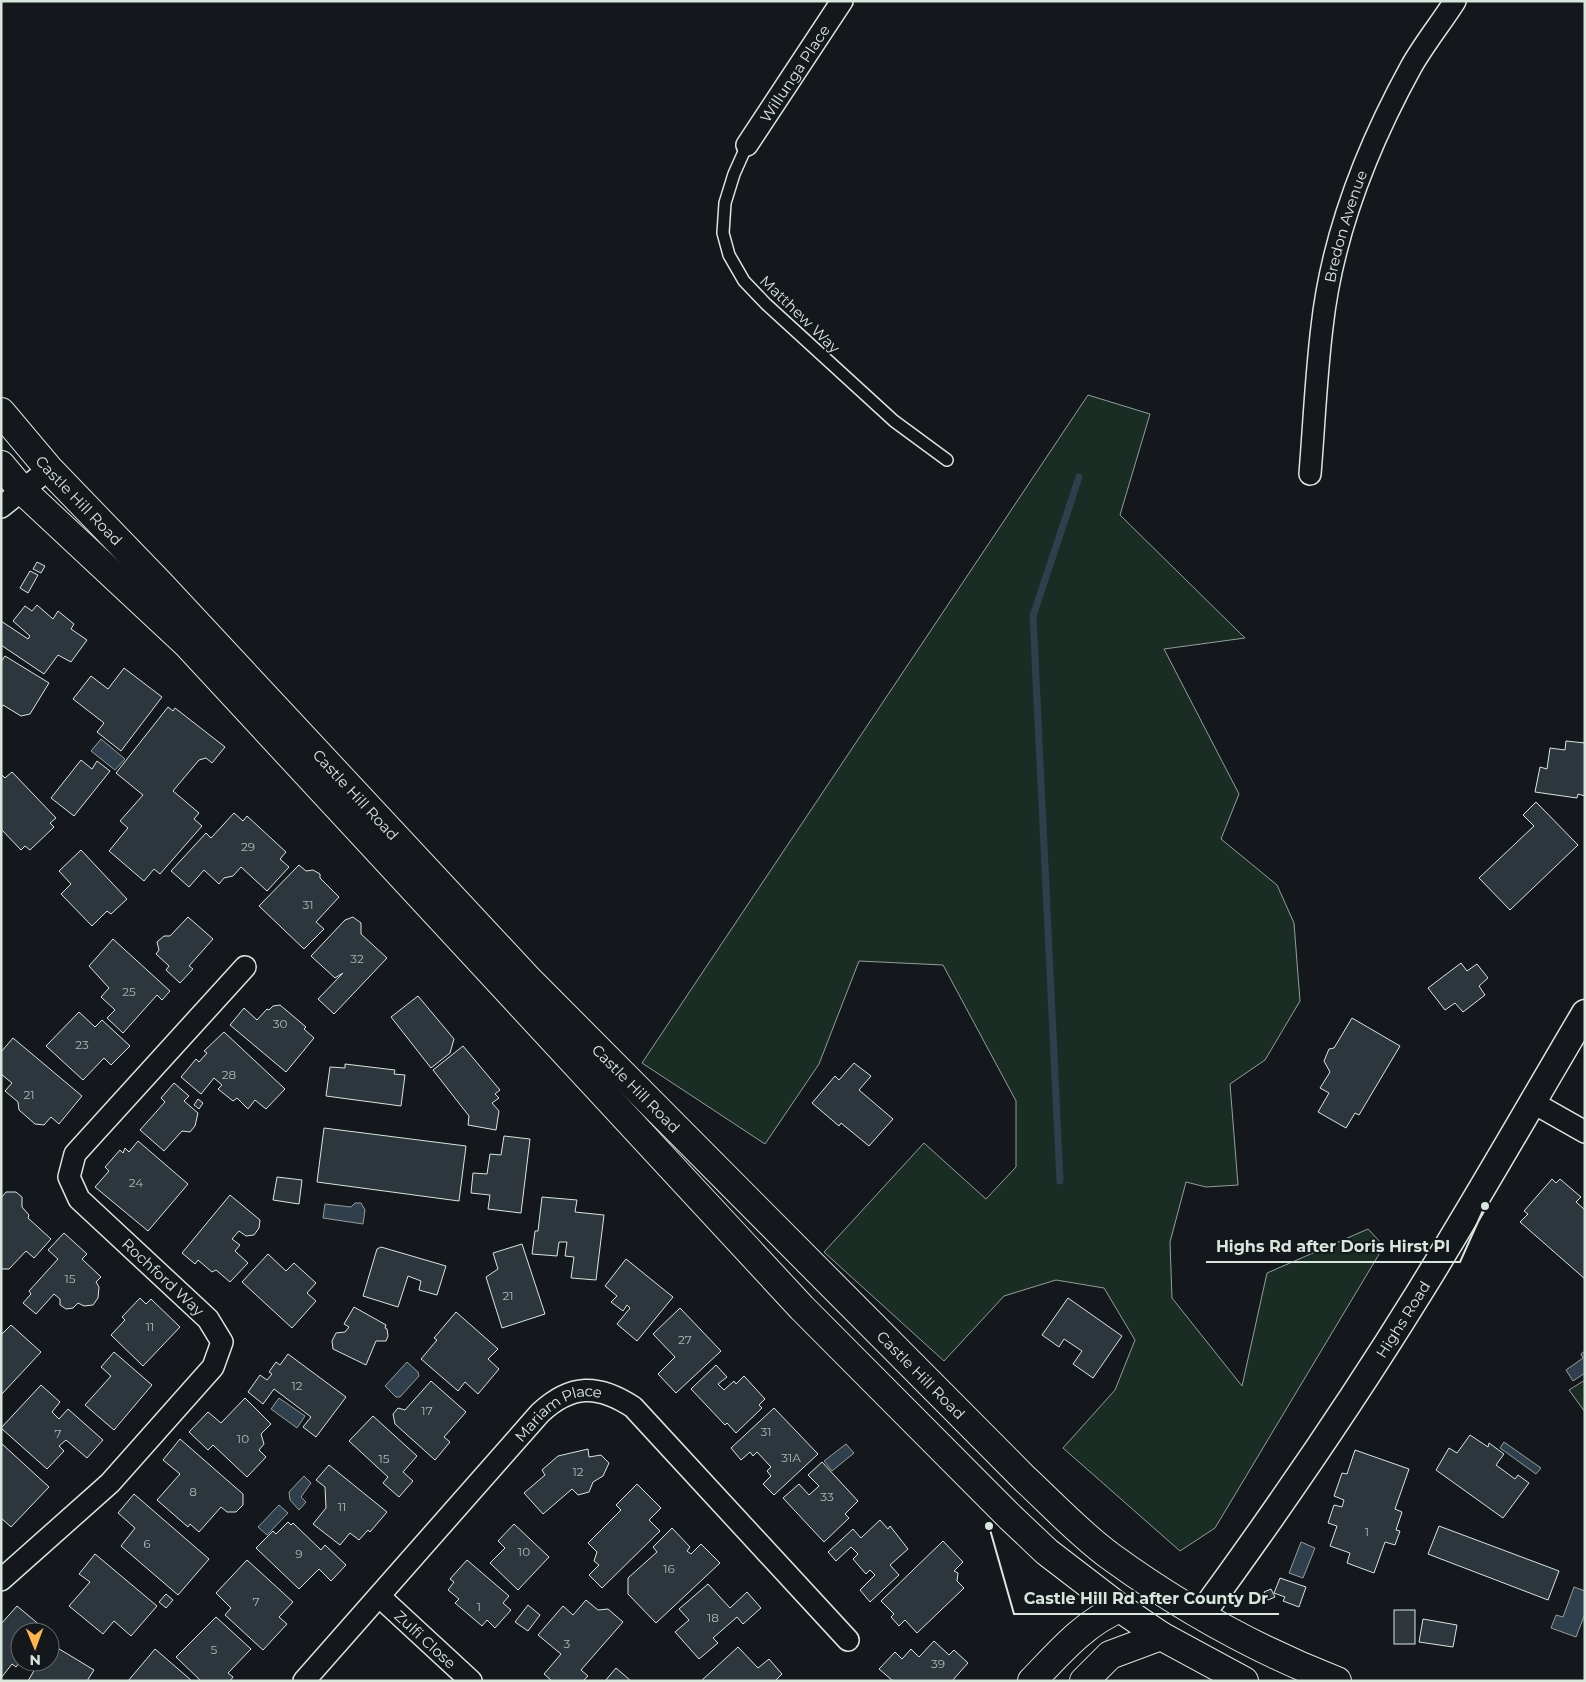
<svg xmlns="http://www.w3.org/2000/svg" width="1586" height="1682" viewBox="0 0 1586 1682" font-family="Montserrat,sans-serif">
<rect width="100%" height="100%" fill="#14181c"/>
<g fill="#1a2d24" stroke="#939e99">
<polygon points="1088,395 1150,414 1120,515 1245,638 1164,649 1239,794 1221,839 1277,885 1294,923 1300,1001 1265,1060 1230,1084 1238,1185 1206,1187 1186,1182 1170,1242 1172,1298 1242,1386 1267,1273 1368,1229 1384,1246 1215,1528 1180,1551 1063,1448 1115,1390 1135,1340 1104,1288 1056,1280 1004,1296 944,1361 824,1252 924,1143 986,1199 1016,1167 1016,1101 943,965 859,961 819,1064 765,1144 642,1063"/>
<polygon points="1585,1380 1585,1412 1569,1390"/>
</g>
<g fill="#2f3f4d" stroke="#939e99">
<polygon points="101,739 125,759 115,770 91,751"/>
<polygon points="355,1203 361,1203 365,1210 363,1224 323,1218 325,1204 351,1207"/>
<polygon points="1585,1351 1585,1373 1573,1381 1566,1370 1583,1358 1581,1354"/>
<polygon points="407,1362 418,1372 419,1376 400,1397 396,1397 385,1386"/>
<polygon points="279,1398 305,1416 297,1428 271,1409"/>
<polygon points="1504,1442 1541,1468 1536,1474 1500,1448"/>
<polygon points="846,1444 854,1453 832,1471 824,1461"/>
<polygon points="304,1476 311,1483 301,1497 306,1502 299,1510 290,1500 289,1492"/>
<polygon points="279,1505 288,1513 267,1535 258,1527"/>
<polygon points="1301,1542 1315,1548 1303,1578 1289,1573"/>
<polygon points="1574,1587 1585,1591 1585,1614 1576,1637 1551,1628 1556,1615 1563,1617"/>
</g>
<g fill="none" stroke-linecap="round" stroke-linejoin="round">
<polyline stroke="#2f3f4d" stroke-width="7" points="1060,1181 1033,616 1079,477"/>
</g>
<g fill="#2c363c" stroke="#d8e6dc">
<polygon points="37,562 45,566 41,573 33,569"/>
<polygon points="30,571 38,575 28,593 20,588"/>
<polygon points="37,605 53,619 58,611 74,624 71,629 87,640 71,662 58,655 44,674 1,645 1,621 28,639 30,636 13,621 25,606 32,611"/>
<polygon points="5,656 49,683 30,714 21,716 3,705 1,708 1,662"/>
<polygon points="124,668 162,697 121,751 97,732 104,723 73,699 91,676 108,689"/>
<polygon points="168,707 173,711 175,708 225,747 212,763 206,758 199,760 173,791 199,813 194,819 202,826 160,874 154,869 144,881 109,851 128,828 120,821 143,795 116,773"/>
<polygon points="1566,741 1585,743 1585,796 1578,794 1577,798 1535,792 1540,767 1547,769 1550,748 1565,750"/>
<polygon points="81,760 92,769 97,761 110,771 74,816 51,798"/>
<polygon points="12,772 56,818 50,823 54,827 30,850 25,846 21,850 1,829 1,774 5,778"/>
<polygon points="1536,802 1578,845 1510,910 1479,878 1534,826 1523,815"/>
<polygon points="234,813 243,821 247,816 286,852 280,859 289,867 267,891 241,867 233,876 224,878 219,884 204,870 189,887 171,871 206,833 211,838"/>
<polygon points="81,850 127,899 111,914 107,911 92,926 61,894 71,884 59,871"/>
<polygon points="299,865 306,871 313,870 320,874 320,878 339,897 316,922 324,929 304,949 259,906"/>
<polygon points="188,917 213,939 189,966 193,969 180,983 166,970 169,966 156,954 159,950 157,942 164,936 170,936"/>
<polygon points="353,917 361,923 361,934 387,958 334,1014 318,999 343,973 335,978 311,956 345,920"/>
<polygon points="113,939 170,991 162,1000 157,995 123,1033 107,1018 115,1010 101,997 109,988 89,966"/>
<polygon points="1461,963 1467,971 1477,964 1488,978 1479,986 1485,995 1463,1012 1455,1003 1445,1010 1428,988"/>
<polygon points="418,996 454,1039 450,1053 431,1068 391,1017"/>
<polygon points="280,1005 306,1027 304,1029 314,1038 286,1072 230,1025 244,1008 257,1020 267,1009 269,1010 273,1006"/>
<polygon points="79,1012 95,1027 102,1020 130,1046 111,1065 104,1058 83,1080 46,1046"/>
<polygon points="1352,1018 1400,1046 1359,1115 1355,1113 1346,1128 1318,1112 1329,1093 1320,1088 1330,1072 1324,1061 1329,1049 1334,1048"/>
<polygon points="224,1032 285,1089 266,1109 255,1100 248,1109 237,1098 233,1101 218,1089 222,1085 214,1078 201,1094 181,1077 196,1059 199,1062 207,1053 204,1051"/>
<polygon points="13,1038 82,1096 59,1124 51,1117 44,1125 35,1124 19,1110 18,1102 5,1091 12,1083 1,1074 1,1052"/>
<polygon points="463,1046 500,1090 495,1094 499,1098 492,1103 499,1111 496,1130 468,1125 469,1116 433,1070"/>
<polygon points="854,1063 871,1076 859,1090 893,1119 869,1146 841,1123 839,1126 812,1103 835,1076 839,1080"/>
<polygon points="345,1064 395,1070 394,1074 405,1075 401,1106 326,1096 330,1067 345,1068"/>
<polygon points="174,1083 189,1096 184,1101 198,1113 195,1126 190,1132 182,1131 164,1151 140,1130 165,1102 161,1098"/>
<polygon points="198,1099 203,1103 199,1109 194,1105"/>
<polygon points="324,1128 466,1146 459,1201 317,1182"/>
<polygon points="504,1136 530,1139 521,1213 488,1209 490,1195 471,1193 473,1173 487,1174 490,1154 501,1155"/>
<polygon points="138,1141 188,1184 148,1231 95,1187 109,1171 105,1167 120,1150 123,1153 125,1148 129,1152"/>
<polygon points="277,1177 302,1180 299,1204 273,1200"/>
<polygon points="1552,1179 1556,1183 1560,1179 1581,1197 1576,1202 1585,1210 1585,1279 1520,1222 1528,1214 1524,1211"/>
<polygon points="6,1192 16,1192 22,1197 22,1207 29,1215 28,1218 51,1239 34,1258 26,1251 9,1269 1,1269 1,1198"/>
<polygon points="230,1195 260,1220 259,1228 254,1235 246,1236 239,1231 232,1239 240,1245 235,1251 248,1263 230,1282 216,1270 212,1272 198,1260 195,1264 182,1253"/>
<polygon points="542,1197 577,1200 575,1212 604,1215 596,1280 571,1278 574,1257 565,1256 567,1242 559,1242 557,1256 532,1254 535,1231 538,1231"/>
<polygon points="64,1233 87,1254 82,1259 101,1277 96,1282 99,1287 98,1298 93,1305 84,1306 78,1303 73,1308 66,1309 60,1305 60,1299 54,1294 36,1314 23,1303 31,1294 29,1291 58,1259 48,1250"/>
<polygon points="522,1244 545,1314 502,1328 486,1277 498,1269 493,1253"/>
<polygon points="381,1247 446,1266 437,1295 419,1290 421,1281 408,1276 398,1307 363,1296 377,1249"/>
<polygon points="268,1254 286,1271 294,1263 316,1283 307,1293 316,1301 292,1328 242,1282"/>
<polygon points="626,1259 673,1297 637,1341 617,1324 630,1308 627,1305 623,1311 611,1302 617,1296 605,1286"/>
<polygon points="140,1298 146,1304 151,1299 180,1327 143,1366 111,1335 125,1320 122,1317"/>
<polygon points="1068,1298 1122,1336 1093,1378 1073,1364 1082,1351 1064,1339 1059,1347 1042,1335"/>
<polygon points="354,1307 386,1325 385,1328 387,1329 388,1336 386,1341 376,1341 366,1365 333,1349 332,1341 336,1333 345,1332 349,1327 344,1324"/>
<polygon points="680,1308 721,1351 676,1393 658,1374 675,1357 653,1334"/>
<polygon points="456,1312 498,1349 488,1359 499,1369 478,1394 465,1382 458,1391 421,1359 437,1340 434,1338"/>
<polygon points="11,1325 41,1352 1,1395 1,1335"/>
<polygon points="114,1352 152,1385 114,1430 85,1405 111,1376 101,1367"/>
<polygon points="288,1354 346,1397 316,1437 303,1427 311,1417 274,1389 263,1404 248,1392 260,1375 267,1380 272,1374 269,1372 276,1362 280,1365"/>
<polygon points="716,1365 727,1377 718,1384 724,1390 734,1381 736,1384 744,1376 765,1399 759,1405 762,1408 736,1433 727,1423 725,1425 691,1389"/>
<polygon points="431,1381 466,1412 444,1437 450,1442 435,1460 395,1424 393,1414 398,1408 405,1410"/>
<polygon points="41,1385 60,1402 52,1412 59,1419 68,1409 103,1440 87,1458 66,1440 59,1446 64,1451 47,1469 1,1428"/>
<polygon points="245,1398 271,1424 261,1434 264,1444 259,1450 266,1457 247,1477 213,1445 208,1450 189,1432 208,1412 221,1423"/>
<polygon points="774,1408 818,1454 774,1495 763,1484 771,1476 767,1471 771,1467 757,1452 753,1456 750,1452 741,1460 731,1448"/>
<polygon points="373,1416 417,1456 403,1472 413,1481 399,1497 383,1483 388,1477 349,1441"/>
<polygon points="1470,1435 1488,1447 1489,1443 1504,1454 1496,1465 1515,1479 1518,1475 1529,1483 1503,1518 1436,1470 1449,1448 1457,1453"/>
<polygon points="180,1439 243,1494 243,1505 236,1512 227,1512 221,1507 199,1532 190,1524 188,1527 157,1500 180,1474 163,1460"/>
<polygon points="1,1443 49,1487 11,1527 1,1518"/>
<polygon points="588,1449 589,1457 601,1455 609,1463 603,1476 593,1482 589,1492 578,1495 572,1489 543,1514 524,1493 545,1475 542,1470 558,1456"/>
<polygon points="1355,1450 1409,1469 1395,1509 1402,1512 1396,1530 1400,1531 1395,1545 1385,1542 1374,1573 1347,1563 1350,1553 1330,1546 1337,1526 1328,1523 1334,1505 1342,1507 1344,1500 1334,1496 1342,1473 1347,1474"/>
<polygon points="822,1462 858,1501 845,1514 849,1518 824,1542 783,1498 799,1484 809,1495 819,1486 808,1475"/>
<polygon points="329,1465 387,1512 370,1532 368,1530 359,1540 350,1533 340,1545 313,1524 326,1508 325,1487 316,1480"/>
<polygon points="637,1484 661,1508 649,1520 660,1531 602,1588 589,1575 599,1565 594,1561 597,1552 588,1543 621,1510 616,1505"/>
<polygon points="134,1494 209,1559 178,1595 121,1546 135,1528 118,1513"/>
<polygon points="880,1520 888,1529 890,1526 908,1549 890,1565 899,1575 870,1602 860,1590 875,1575 870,1570 866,1574 853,1559 858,1554 851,1547 836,1561 828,1552 853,1529 861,1538"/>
<polygon points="288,1522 291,1525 293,1523 321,1550 325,1545 346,1565 331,1581 319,1569 299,1589 256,1548 273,1531 276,1534"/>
<polygon points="514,1524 549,1557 518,1590 490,1563 505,1548 498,1541"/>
<polygon points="1439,1526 1559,1571 1548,1600 1428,1554"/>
<polygon points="672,1528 690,1547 687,1551 691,1554 701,1544 720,1563 656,1623 628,1594 628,1578 657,1552 653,1547"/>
<polygon points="943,1541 963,1562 954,1571 958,1573 957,1581 964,1588 917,1633 905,1620 899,1626 891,1617 894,1614 881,1601"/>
<polygon points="95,1554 157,1606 131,1636 114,1621 103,1634 69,1606 90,1582 79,1574"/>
<polygon points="247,1560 293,1602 279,1617 287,1624 263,1650 225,1615 231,1608 216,1593"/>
<polygon points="467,1560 509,1596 503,1603 511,1610 495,1628 487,1620 482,1626 455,1603 459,1599 448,1590 454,1582 450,1579"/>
<polygon points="1280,1578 1306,1587 1299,1607 1283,1601 1285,1597 1274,1593"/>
<polygon points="708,1584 730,1608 747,1592 761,1608 743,1624 737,1617 713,1638 718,1643 699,1659 675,1632 689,1620 679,1609"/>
<polygon points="1271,1589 1275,1597 1268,1600 1264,1592"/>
<polygon points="166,1594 173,1600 166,1608 159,1602"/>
<polygon points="586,1600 598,1610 608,1609 623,1622 581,1670 588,1676 583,1681 552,1681 544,1674 561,1654 538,1635 563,1606 573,1615"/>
<polygon points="528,1605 540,1615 528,1631 515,1622"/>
<polygon points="17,1606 48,1632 20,1632 20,1662 16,1667 12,1664 1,1678 1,1624"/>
<rect x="1394" y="1610" width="21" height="34"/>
<polygon points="216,1617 251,1649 228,1673 233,1677 230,1681 201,1681 176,1657"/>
<polygon points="1423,1619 1457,1625 1453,1647 1419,1642"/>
<polygon points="934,1641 949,1655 954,1650 968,1663 952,1681 893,1681 879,1669 895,1652 902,1659 911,1649 919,1657"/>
<polygon points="56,1647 94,1670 87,1681 28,1681 39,1662 50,1662 50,1656"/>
<polygon points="738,1647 758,1668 769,1659 782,1674 775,1681 701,1681"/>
<polygon points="155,1649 192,1681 128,1681"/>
<polygon points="616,1668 631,1681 605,1681"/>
</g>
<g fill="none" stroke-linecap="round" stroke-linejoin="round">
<g stroke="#d8e6dc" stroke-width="14">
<polyline id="service" points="747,145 734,174 725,203 723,233 729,255 744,281 766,304 894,421 947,460"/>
</g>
<g stroke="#d8e6dc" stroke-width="24">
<g id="minor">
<path id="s1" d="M747 145 842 1"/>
<path id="s2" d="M1310 474C1314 425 1316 376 1322 327 1332 236 1367 147 1411 67 1424 44 1441 23 1455 1"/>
<polyline points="1,507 49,469"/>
<polyline points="1532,1102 1585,1132"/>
<polyline points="1,1580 110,1483 213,1367 222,1342 208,1319 79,1199 69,1177 75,1154 245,967"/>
<path id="s3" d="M380 1597 471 1681"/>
<path id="s4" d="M304 1681 540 1413C571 1384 598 1384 633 1407L848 1640"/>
</g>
</g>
<g stroke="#d8e6dc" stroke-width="29">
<g id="tertiary">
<path id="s5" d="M1201 1615C1277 1511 1351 1403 1419 1293 1476 1201 1530 1106 1585 1013"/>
</g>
</g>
<g stroke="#d8e6dc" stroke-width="30">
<g id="secondary">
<path d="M1032 1681C1059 1653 1084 1623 1120 1608"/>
<polyline points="1084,1681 1110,1655 1161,1636"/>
</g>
</g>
<g stroke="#d8e6dc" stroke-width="30">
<g id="primary">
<path id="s6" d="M1 412 49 469 160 584 527 978 1025 1479C1053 1505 1080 1534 1110 1556 1180 1607 1257 1650 1337 1681"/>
<polyline points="1,465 22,490 187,644 802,1308 1010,1517 1047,1552 1120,1608 1161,1636 1244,1681"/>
</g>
</g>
<use href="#service" stroke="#14181c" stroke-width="11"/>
<use href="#minor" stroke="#14181c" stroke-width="21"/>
<use href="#tertiary" stroke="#14181c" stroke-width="26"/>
<use href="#secondary" stroke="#14181c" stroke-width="28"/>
<use href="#primary" stroke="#14181c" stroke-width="28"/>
</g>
<g text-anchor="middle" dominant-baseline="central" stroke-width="4" stroke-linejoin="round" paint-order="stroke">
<g font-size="12" fill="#adbab4">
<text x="248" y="846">29</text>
<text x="308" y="904">31</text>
<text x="357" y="958">32</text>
<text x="129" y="991">25</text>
<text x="280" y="1023">30</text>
<text x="82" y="1044">23</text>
<text x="229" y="1074">28</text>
<text x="29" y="1094">21</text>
<text x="136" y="1182">24</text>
<text x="70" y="1278">15</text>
<text x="508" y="1295">21</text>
<text x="150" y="1326">11</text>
<text x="685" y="1339">27</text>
<text x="297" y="1385">12</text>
<text x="427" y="1410">17</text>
<text x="766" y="1431">31</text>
<text x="58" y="1433">7</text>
<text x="243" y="1438">10</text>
<text x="791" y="1457">31A</text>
<text x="384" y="1458">15</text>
<text x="578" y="1471">12</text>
<text x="193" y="1491">8</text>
<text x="827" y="1496">33</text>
<text x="342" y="1506">11</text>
<text x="1367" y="1531">1</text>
<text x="147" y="1543">6</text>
<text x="524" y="1551">10</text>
<text x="299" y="1553">9</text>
<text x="669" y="1568">16</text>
<text x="256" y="1601">7</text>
<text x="479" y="1606">1</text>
<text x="713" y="1617">18</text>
<text x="567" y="1643">3</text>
<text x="214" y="1649">5</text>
<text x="938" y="1663">39</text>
</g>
<g font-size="15" fill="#d8e6dc" stroke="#14181c">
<text stroke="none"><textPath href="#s1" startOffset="86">Willunga Place</textPath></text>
<text stroke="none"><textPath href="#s2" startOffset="251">Bredon Avenue</textPath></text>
<text transform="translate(800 314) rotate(44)">Matthew Way</text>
<text stroke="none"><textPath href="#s6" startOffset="118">Castle Hill Road</textPath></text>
<text stroke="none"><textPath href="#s6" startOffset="522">Castle Hill Road</textPath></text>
<text stroke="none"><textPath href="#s6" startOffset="928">Castle Hill Road</textPath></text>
<text transform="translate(163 1277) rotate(43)">Rochford Way</text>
<text stroke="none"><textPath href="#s5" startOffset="358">Highs Road</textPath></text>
<text stroke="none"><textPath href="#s6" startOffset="1332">Castle Hill Road</textPath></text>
<text stroke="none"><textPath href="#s4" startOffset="374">Mariam Place</textPath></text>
<text stroke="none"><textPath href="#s3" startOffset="62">Zulfi Close</textPath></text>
</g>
</g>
<path fill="none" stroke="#d8e6dc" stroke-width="2" d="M1485 1206L1460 1262H1206M989 1526L1014 1614H1279"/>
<g fill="#d8e6dc" stroke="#14181c" stroke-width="2">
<circle cx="1485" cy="1206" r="5"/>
<circle cx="989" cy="1526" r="5"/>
</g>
<g font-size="16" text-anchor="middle" font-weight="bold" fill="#d8e6dc" stroke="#14181c" stroke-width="4" stroke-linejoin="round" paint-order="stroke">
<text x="1333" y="1252">Highs Rd after Doris Hirst Pl</text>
<text x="1146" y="1604">Castle Hill Rd after County Dr</text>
</g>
<rect width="1586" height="1682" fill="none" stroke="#d8e6dc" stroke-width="5"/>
<g transform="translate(35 1647) rotate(179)"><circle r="24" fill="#14181c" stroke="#626a69"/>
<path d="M0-4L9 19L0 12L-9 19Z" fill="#ffb74d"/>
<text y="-8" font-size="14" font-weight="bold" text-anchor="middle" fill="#d8e6dc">N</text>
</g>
</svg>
